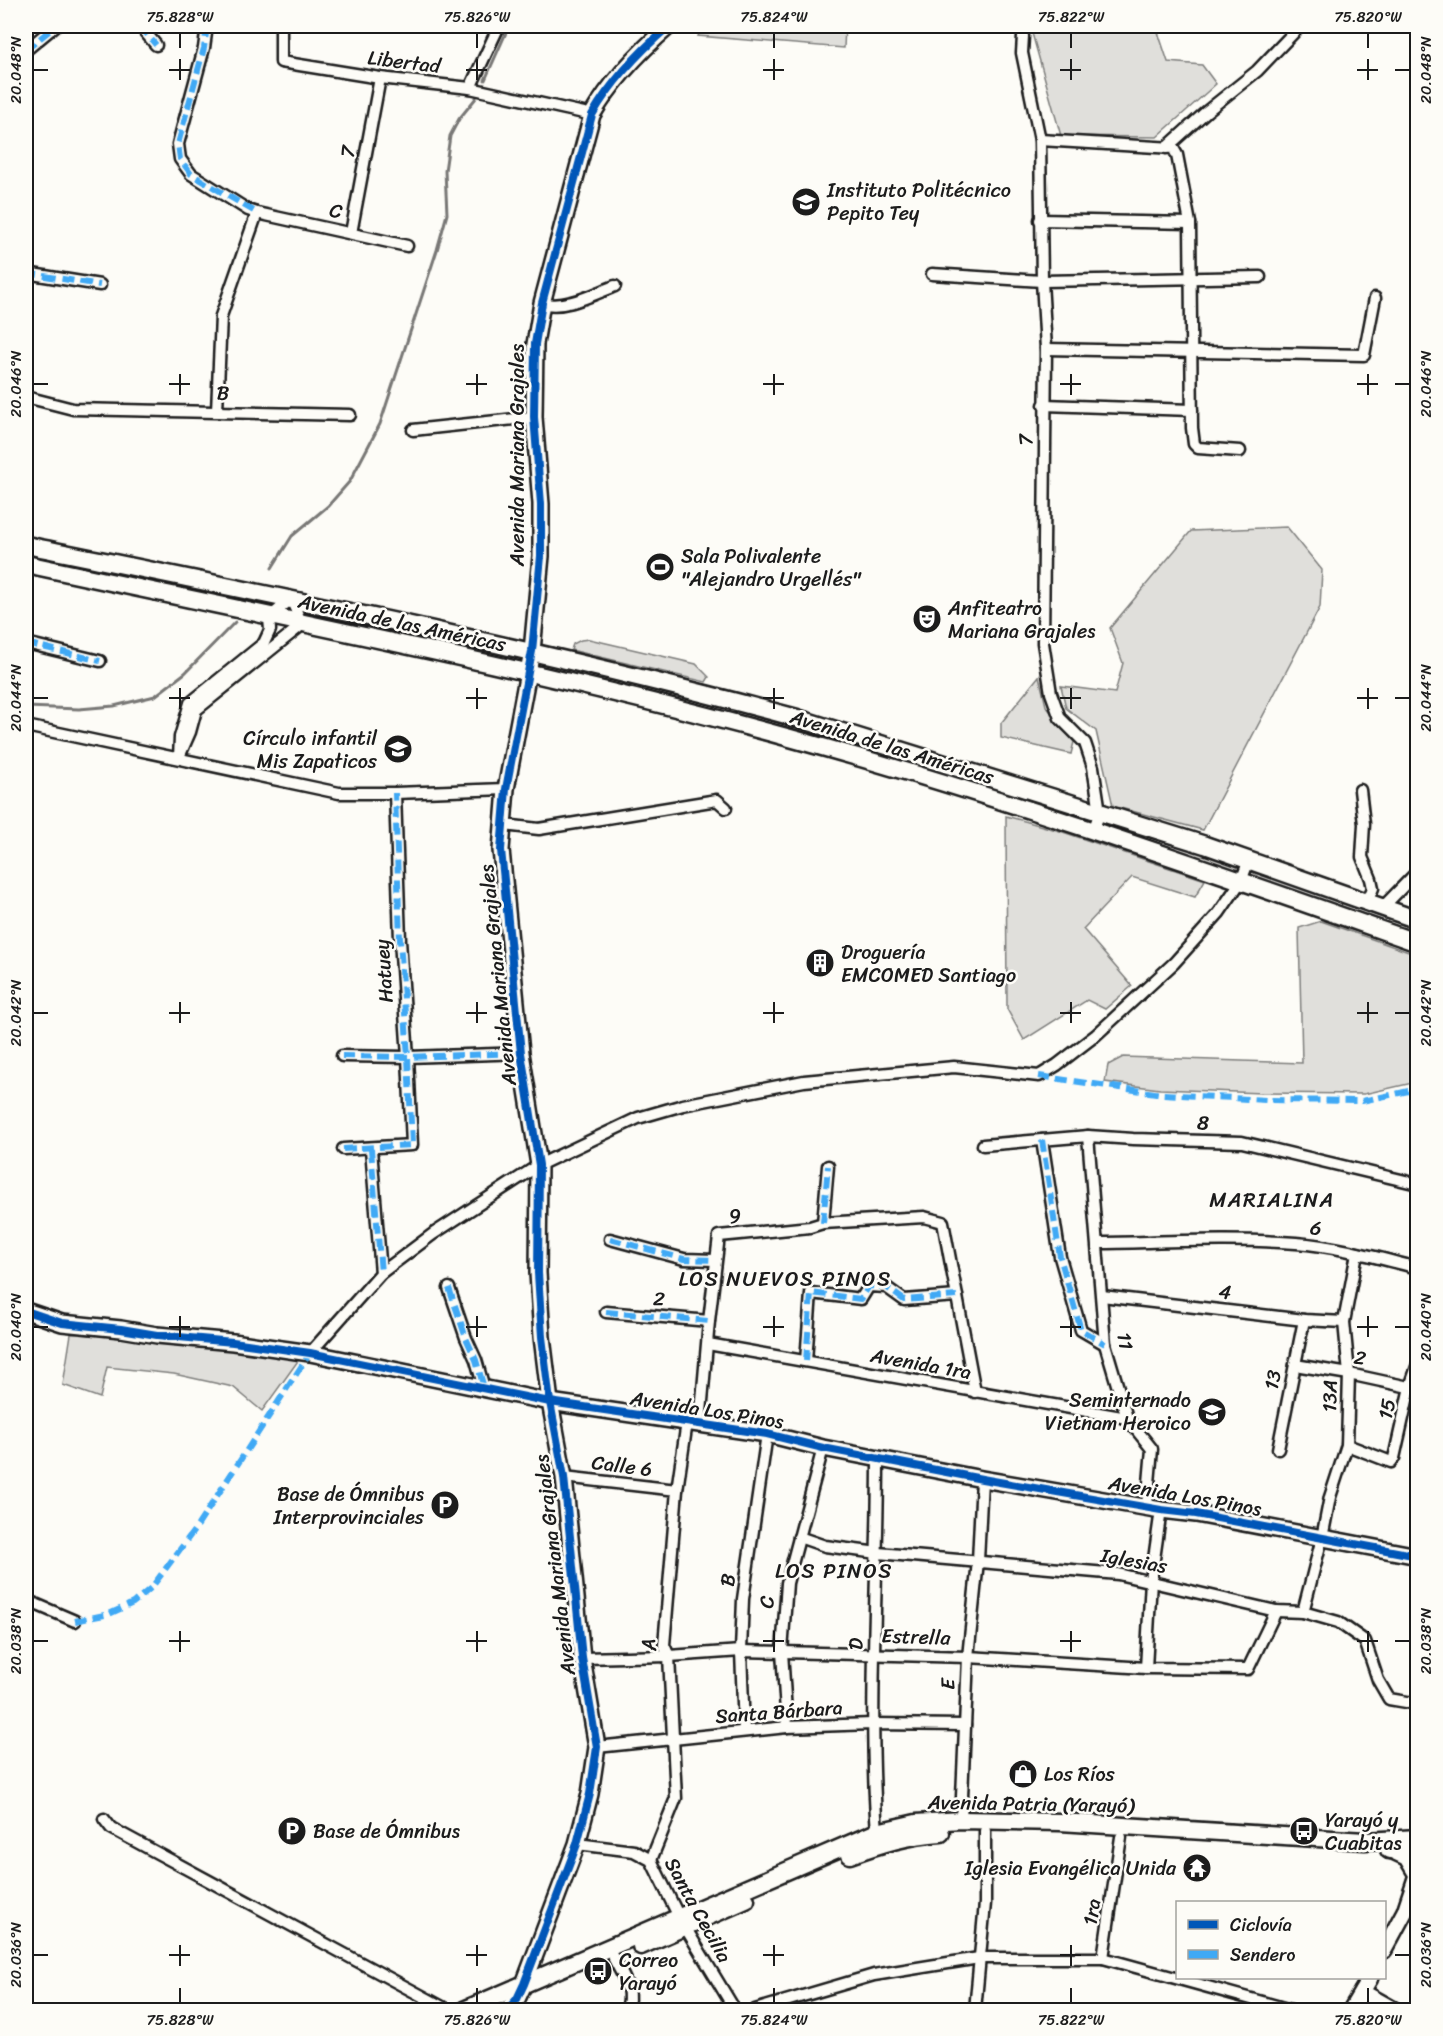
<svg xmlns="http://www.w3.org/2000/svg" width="1443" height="2036" viewBox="0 0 1443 2036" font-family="Sriracha,sans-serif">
<rect width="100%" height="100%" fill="#fdfcf7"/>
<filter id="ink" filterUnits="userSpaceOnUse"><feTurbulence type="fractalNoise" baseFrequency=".0167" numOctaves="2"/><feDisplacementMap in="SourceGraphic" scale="12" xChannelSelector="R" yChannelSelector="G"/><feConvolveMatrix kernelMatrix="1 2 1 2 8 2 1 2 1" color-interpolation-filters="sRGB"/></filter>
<g filter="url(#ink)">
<g fill="#e0dfdb" stroke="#7e7e7c" stroke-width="1.5">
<polygon points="703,26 845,26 844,48 698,36"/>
<polygon points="1030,26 1156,26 1168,62 1202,65 1216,84 1157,137 1061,136"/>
<polygon points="1287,527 1322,570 1320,607 1203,830 1113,806 1096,731 1066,708 1061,686 1115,693 1123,663 1110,628 1191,531"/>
<polygon points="26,551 280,603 271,611 26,558"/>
<polygon points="299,607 525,656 523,665 304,617"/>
<polygon points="589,639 696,664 709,677 706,682 571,650 573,644 581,640"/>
<polygon points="536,658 763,715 1094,816 1092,824 534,667"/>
<polygon points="1039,676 1046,706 1074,742 1071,754 1001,738 1001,723"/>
<polygon points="1006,816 1060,831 1205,880 1195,897 1132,877 1083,929 1132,986 1105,1009 1087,1000 1024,1040 1007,1009"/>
<polygon points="1102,818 1242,864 1239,874 1099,826"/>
<polygon points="1250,866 1417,926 1417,936 1247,876"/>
<polygon points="1321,921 1417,955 1417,1082 1364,1094 1262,1093 1160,1089 1105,1082 1108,1065 1123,1057 1302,1063 1299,928"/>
<polygon points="94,1333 228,1347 300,1358 262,1411 233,1387 174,1374 107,1367 100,1398 63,1385 71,1334"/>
</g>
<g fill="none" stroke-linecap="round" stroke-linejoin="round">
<g stroke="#797876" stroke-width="3">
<polyline points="485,80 509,26"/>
<polyline points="272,568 292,536 328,506 350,481 380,424 437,250 447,214 445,171 450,136 459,119 476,98"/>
<polyline points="26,707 79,709 114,706 155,696 185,673 235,622"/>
</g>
<g stroke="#1c1c1c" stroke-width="15">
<g id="street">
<polyline points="140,26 156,45"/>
<polyline points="207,26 204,48 178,144 180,159 191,174 248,210 257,213 407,246"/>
<polyline points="281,26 281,62 380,78 470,88 593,115"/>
<polyline points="1023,36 1022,53 1040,140 1042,281 1046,349 1043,643 1051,693 1060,718 1085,743 1093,767 1100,812 1093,831"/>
<polyline points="26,50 55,26"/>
<polyline points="470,88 499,26"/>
<polyline points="1040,140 1173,148 1177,155 1190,223 1192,428 1194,444 1198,448 1240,451"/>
<polyline points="1166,148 1207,111 1257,71 1300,26"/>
<polyline points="1040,220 1190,223"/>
<polyline points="351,233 380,78"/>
<polyline points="26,273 100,285"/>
<polyline points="932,274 1042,281 1260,277"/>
<path d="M542 303C564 310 594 294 615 286"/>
<polyline points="1046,349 1364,355 1375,298"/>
<polyline points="26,397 73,409 350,415"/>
<polyline points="1044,405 1192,410"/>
<polyline points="217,411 221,316 257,213"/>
<polyline points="413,430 534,417"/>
<polyline points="26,588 26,587"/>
<polygon points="291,599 301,622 298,628 196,710 190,732 179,757 180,737 190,703 264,643 270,630 269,618"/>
<polyline points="26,643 100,661"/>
<polyline points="26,726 339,793 395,793 506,789"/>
<polyline points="1360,790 1364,824 1362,857 1371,879 1373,888 1367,902"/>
<polyline points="504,825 539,829 717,800 726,808"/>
<polyline points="1382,908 1418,871"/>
<polyline points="342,1056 408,1057 521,1053"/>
<polyline points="1088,1136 1105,1344 1127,1418 1152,1449 1147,1506"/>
<polyline points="1042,1140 1060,1257 1081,1330 1105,1344"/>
<polyline points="983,1145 1088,1136 1133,1139 1242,1142 1418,1184"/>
<polyline points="343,1149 412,1145 408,1057 400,940 395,793"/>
<polyline points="371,1149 381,1273"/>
<polyline points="823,1223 828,1166"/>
<polyline points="610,1239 684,1259 715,1260"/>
<path d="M1098 1243C1164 1242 1231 1238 1296 1243 1337 1246 1378 1258 1418 1268"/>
<polyline points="449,1288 466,1338 476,1360 484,1388"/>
<polyline points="1102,1296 1304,1320 1344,1322"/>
<polyline points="606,1312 709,1321"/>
<polyline points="708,1344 1127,1418"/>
<polyline points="310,1353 381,1273 433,1234 539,1165 638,1118 683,1105 804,1081 954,1067 1039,1076 1057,1065 1096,1035 1174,963 1219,913 1241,881 1249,860"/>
<polyline points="806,1361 811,1293 861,1299 869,1286 886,1287 904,1300 957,1296"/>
<polyline points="1295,1365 1349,1374 1418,1389"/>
<polyline points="700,1424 709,1321 719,1236 810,1227 823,1223 924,1217 943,1222 975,1392"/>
<polyline points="1347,1445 1391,1462 1394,1458 1410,1387 1418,1364"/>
<polyline points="1278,1449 1304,1320"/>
<polyline points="564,1477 677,1490"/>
<polyline points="799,1537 825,1546 878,1553 1118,1574 1276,1611 1303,1612 1338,1622 1365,1641 1378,1680 1389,1699 1418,1704"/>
<polyline points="26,1600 75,1621"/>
<polyline points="1303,1612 1322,1538 1330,1497 1347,1445 1349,1374 1344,1322 1357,1253"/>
<polyline points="582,1658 669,1656 741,1651 968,1657 1146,1668 1248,1669 1276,1611"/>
<polyline points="1146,1668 1151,1580 1161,1510"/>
<polyline points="787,1727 782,1652 787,1583 823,1448"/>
<polyline points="744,1731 741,1651 743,1599 767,1434"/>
<polyline points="597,1747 787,1727 872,1724 965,1725"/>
<polyline points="104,1819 111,1828 448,2010"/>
<polyline points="961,1820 968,1657 978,1561 982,1479"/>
<path d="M877 1832C868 1707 878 1584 878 1458"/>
<polyline points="577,1844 634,1851 651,1860 679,1917 735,2010"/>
<polyline points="651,1860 676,1798 669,1656 664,1645 677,1490 687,1422"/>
<path d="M613 1957C622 1975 635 1991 626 2010"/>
<polyline points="1103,1958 1121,1837"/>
<polyline points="755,2010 874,1975 979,1958 1103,1958 1291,2010"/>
<polyline points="975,2010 985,1903 985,1831"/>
</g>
</g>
<g stroke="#1c1c1c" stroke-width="20">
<g id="secondary">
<polyline points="26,1311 62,1323 121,1329 157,1335 233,1342 310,1353 550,1402 767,1434 823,1448 982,1479 1161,1510 1196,1514 1418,1556"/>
<polyline points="1384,1950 1405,1911 1418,1872"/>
<polyline points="1362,1992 1394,2010"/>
<path d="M507 2010 517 1999 524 1984 577 1844 590 1794 597 1747 582 1658 564 1477 550 1402 542 1337 538 1273 539 1165 521 1053 501 850 506 789 532 651 541 556V504L534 417 535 344 542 303 592 115C612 80 639 52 669 26"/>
<polyline points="1351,2010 1370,1978"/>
</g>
</g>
<g stroke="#1c1c1c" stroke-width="21">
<g id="primary">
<path d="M26 545C284 598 542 649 797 718L1205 845 1418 920"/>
<path d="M26 564C281 619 538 669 790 738 1002 796 1210 870 1418 943"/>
<polyline points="1389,1850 1418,1849"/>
<polyline points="1392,1850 1407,1857 1417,1874"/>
<path d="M850 1855C880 1844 909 1835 941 1833"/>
<polyline points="641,1946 746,1900"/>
<polyline points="464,2010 877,1832 916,1823 961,1820 1060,1822 1365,1841 1418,1838"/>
</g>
</g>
<use href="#street" stroke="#fdfcf7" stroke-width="10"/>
<use href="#secondary" stroke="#fdfcf7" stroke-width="15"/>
<use href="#primary" stroke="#fdfcf7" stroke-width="16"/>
<g stroke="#3fa9f5" stroke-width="6" stroke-dasharray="12 6" stroke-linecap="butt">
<polyline points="140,26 156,45"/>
<polyline points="207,26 204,48 178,144 180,159 191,174 257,213"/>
<polyline points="26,50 55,26"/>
<polyline points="26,273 100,285"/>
<polyline points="26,588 26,587"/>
<polyline points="26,643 100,661"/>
<polyline points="342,1056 408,1057 521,1053"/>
<polyline points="1039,1076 1162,1094 1267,1100 1362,1101 1418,1089"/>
<polyline points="1042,1140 1060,1257 1081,1330 1105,1344"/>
<polyline points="343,1149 412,1145 408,1057 400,940 395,793"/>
<polyline points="371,1149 381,1273"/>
<polyline points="823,1223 828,1166"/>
<polyline points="610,1239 684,1259 715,1260"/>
<polyline points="449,1288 466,1338 476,1360 484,1388"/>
<polyline points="606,1312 709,1321"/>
<polyline points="806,1361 811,1293 861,1299 869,1286 886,1287 904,1300 957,1296"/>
<polyline points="75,1621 109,1614 133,1603 152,1587 198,1525 310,1353"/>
</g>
<g stroke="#fdfcf7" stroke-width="11">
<g id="cycleway">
<polyline points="26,1311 62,1323 121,1329 157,1335 233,1342 310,1353 550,1402 767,1434 823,1448 982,1479 1161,1510 1196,1514 1418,1556"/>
<path d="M507 2010 517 1999 524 1984 577 1844 590 1794 597 1747 582 1658 564 1477 550 1402 542 1337 538 1273 539 1165 521 1053 501 850 506 789 532 651 541 556V504L534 417 535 344 542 303 592 115C612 80 639 52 669 26"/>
</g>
</g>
<use href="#cycleway" stroke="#0057b8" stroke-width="8"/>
</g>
</g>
<path fill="none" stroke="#1c1c1c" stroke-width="2" d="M180 33V48M477 33V48M774 33V48M1071 33V48M1368 33V48M180 59V80M477 59V80M774 59V80M1071 59V80M1368 59V80M33 70H48M169 70H190M466 70H487M763 70H784M1060 70H1081M1357 70H1378M1395 70H1410M180 374V395M477 374V395M774 374V395M1071 374V395M1368 374V395M33 384H48M169 384H190M466 384H487M763 384H784M1060 384H1081M1357 384H1378M1395 384H1410M180 688V709M477 688V709M774 688V709M1071 688V709M1368 688V709M33 698H48M169 698H190M466 698H487M763 698H784M1060 698H1081M1357 698H1378M1395 698H1410M180 1002V1023M477 1002V1023M774 1002V1023M1071 1002V1023M1368 1002V1023M33 1013H48M169 1013H190M466 1013H487M763 1013H784M1060 1013H1081M1357 1013H1378M1395 1013H1410M180 1316V1337M477 1316V1337M774 1316V1337M1071 1316V1337M1368 1316V1337M33 1327H48M169 1327H190M466 1327H487M763 1327H784M1060 1327H1081M1357 1327H1378M1395 1327H1410M180 1631V1652M477 1631V1652M774 1631V1652M1071 1631V1652M1368 1631V1652M33 1641H48M169 1641H190M466 1641H487M763 1641H784M1060 1641H1081M1357 1641H1378M1395 1641H1410M180 1945V1966M477 1945V1966M774 1945V1966M1071 1945V1966M33 1955H48M169 1955H190M466 1955H487M763 1955H784M1060 1955H1081M1395 1955H1410M180 1988V2003M477 1988V2003M774 1988V2003M1071 1988V2003M1368 1988V2003"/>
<defs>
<g id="school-disc" transform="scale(1.5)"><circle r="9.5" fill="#1c1c1c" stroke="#fdfcf7"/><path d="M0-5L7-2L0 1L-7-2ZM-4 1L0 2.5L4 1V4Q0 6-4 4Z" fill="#fff"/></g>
<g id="stadium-disc" transform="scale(1.5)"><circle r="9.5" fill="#1c1c1c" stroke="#fdfcf7"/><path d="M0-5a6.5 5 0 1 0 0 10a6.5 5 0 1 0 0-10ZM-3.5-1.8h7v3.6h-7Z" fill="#fff"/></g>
<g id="theatre-disc" transform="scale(1.5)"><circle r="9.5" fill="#1c1c1c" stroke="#fdfcf7"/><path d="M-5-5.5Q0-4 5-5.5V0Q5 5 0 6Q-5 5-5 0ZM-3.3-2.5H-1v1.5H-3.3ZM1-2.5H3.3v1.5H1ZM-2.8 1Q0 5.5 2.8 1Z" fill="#fff"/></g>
<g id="building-disc" transform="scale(1.5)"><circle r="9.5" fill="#1c1c1c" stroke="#fdfcf7"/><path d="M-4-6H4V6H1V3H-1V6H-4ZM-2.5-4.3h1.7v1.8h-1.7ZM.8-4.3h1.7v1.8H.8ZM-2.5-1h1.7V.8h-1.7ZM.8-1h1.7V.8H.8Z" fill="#fff"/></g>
<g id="parking-disc" transform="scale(1.5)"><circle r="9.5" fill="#1c1c1c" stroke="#fdfcf7"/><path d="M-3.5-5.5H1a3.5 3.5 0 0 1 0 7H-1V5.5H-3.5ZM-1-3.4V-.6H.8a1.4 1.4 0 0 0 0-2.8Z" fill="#fff"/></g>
<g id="shop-disc" transform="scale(1.5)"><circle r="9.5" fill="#1c1c1c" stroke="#fdfcf7"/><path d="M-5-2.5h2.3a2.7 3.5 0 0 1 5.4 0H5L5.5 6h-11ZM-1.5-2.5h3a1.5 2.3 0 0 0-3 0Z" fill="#fff"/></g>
<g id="bus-disc" transform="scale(1.5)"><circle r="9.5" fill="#1c1c1c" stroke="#fdfcf7"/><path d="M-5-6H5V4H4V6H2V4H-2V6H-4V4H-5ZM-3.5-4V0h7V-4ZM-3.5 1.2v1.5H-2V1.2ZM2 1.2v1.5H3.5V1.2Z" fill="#fff"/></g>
<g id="temple-disc" transform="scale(1.5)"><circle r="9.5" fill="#1c1c1c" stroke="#fdfcf7"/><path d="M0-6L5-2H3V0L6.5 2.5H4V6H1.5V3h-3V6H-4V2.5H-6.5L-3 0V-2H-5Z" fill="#fff"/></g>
</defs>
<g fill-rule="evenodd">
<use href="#school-disc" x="806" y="202"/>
<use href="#stadium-disc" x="660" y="567"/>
<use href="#theatre-disc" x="927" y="619"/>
<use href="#school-disc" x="398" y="749"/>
<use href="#building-disc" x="820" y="963"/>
<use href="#school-disc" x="1212" y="1412"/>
<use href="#parking-disc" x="445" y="1505"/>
<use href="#shop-disc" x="1023" y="1774"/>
<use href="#parking-disc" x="292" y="1831"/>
<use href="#bus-disc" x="1304" y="1831"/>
<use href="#temple-disc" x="1197" y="1868"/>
<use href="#bus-disc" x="598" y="1971"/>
</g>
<g text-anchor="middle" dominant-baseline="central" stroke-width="5" stroke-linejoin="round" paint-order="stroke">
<g font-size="20" fill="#1c1c1c" stroke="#fdfcf7">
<text transform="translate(404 62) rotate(7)">Libertad</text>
<text transform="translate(348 152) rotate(-79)">7</text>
<text transform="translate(336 211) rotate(12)">C</text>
<text transform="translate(223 393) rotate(1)">B</text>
<text transform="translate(1026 440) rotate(-91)">7</text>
<text transform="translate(517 455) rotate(-90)">Avenida Mariana Grajales</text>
<text transform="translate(402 623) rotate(12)">Avenida de las Américas</text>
<text transform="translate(892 747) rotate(17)">Avenida de las Américas</text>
<text transform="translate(384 971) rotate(-94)">Hatuey</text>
<text transform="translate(498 975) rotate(-96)">Avenida Mariana Grajales</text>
<text transform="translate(1203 1123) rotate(2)">8</text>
<text transform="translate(735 1216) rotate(-7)">9</text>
<text transform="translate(1316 1228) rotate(10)">6</text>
<text transform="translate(1225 1292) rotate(7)">4</text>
<text transform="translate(659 1299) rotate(5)">2</text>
<text transform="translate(1125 1341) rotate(80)">11</text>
<text transform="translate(1360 1358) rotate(12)">2</text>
<text transform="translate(921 1364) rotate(10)">Avenida 1ra</text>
<text transform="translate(1273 1380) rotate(-78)">13</text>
<text transform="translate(1330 1396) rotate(-88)">13A</text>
<text transform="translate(1387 1409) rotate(-78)">15</text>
<text transform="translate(707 1410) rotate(9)">Avenida Los Pinos</text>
<text transform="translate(622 1466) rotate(7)">Calle 6</text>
<text transform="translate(1185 1496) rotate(10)">Avenida Los Pinos</text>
<text transform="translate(1134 1561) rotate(10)">Iglesias</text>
<text transform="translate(555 1565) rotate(-97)">Avenida Mariana Grajales</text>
<text transform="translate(728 1580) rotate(-82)">B</text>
<text transform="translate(767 1602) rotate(-86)">C</text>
<text transform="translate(916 1637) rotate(2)">Estrella</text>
<text transform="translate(856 1644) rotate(-88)">D</text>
<text transform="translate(649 1645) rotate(-97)">A</text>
<text transform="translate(948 1684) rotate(-87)">E</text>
<text transform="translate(779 1712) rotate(-4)">Santa Bárbara</text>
<text transform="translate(1031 1804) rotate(1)">Avenida Patria (Yarayó)</text>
<text transform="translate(698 1910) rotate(61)">Santa Cecilia</text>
<text transform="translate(1092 1912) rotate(-81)">1ra</text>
</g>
<g font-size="20" fill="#1c1c1c" stroke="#fdfcf7" text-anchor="start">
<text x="827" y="190">Instituto Politécnico<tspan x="827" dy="23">Pepito Tey</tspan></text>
<text x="681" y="556">Sala Polivalente<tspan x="681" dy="23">"Alejandro Urgellés"</tspan></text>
<text x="948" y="608">Anfiteatro<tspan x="948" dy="23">Mariana Grajales</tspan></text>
<text x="377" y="738" text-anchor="end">Círculo infantil<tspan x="377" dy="23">Mis Zapaticos</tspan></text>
<text x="841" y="952">Droguería<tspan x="841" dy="23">EMCOMED Santiago</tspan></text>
<text x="1191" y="1400" text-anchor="end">Seminternado<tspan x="1191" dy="23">Vietnam Heroico</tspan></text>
<text x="424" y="1494" text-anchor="end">Base de Ómnibus<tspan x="424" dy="23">Interprovinciales</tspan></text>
<text x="1044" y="1774">Los Ríos</text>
<text x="1325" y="1820">Yarayó y<tspan x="1325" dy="23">Cuabitas</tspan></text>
<text x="313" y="1831">Base de Ómnibus</text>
<text x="1176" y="1868" text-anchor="end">Iglesia Evangélica Unida</text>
<text x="619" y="1960">Correo<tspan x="619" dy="23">Yarayó</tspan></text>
</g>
<g font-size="21" letter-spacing="1.5" fill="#1c1c1c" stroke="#fdfcf7">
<text x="1272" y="1200">MARIALINA</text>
<text x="785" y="1279">LOS NUEVOS PINOS</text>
<text x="834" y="1571">LOS PINOS</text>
</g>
</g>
<rect width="1443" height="2036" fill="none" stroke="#fdfcf7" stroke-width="66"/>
<rect x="1176" y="1901" width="210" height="78" fill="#fdfcf7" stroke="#a3a29f" stroke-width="1.5"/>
<rect x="1188" y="1920" width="30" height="9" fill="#0057b8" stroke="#a3a29f" stroke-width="1.5"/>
<text x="1230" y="1931" font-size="18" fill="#1c1c1c">Ciclovía</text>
<rect x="1188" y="1950" width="30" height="9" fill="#3fa9f5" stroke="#a3a29f" stroke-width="1.5"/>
<text x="1230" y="1961" font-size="18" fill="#1c1c1c">Sendero</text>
<rect x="33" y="33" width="1377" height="1970" fill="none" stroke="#1c1c1c" stroke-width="2"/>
<g font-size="15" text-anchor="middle" fill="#1c1c1c">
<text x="180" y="22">75.828°W</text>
<text x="477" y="22">75.826°W</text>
<text x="774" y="22">75.824°W</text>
<text x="1071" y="22">75.822°W</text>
<text x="1368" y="22">75.820°W</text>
<text transform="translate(16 70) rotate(-90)" y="5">20.048°N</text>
<text transform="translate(1426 70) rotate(-90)" y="5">20.048°N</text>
<text transform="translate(16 384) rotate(-90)" y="5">20.046°N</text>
<text transform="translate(1426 384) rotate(-90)" y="5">20.046°N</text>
<text transform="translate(16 698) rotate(-90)" y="5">20.044°N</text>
<text transform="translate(1426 698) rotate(-90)" y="5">20.044°N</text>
<text transform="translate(16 1013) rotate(-90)" y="5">20.042°N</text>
<text transform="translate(1426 1013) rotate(-90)" y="5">20.042°N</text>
<text transform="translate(16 1327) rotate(-90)" y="5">20.040°N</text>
<text transform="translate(1426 1327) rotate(-90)" y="5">20.040°N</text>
<text transform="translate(16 1641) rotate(-90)" y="5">20.038°N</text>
<text transform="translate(1426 1641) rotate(-90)" y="5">20.038°N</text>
<text transform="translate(16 1955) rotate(-90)" y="5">20.036°N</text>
<text transform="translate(1426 1955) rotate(-90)" y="5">20.036°N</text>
<text x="180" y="2025">75.828°W</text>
<text x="477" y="2025">75.826°W</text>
<text x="774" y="2025">75.824°W</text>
<text x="1071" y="2025">75.822°W</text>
<text x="1368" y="2025">75.820°W</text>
</g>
</svg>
